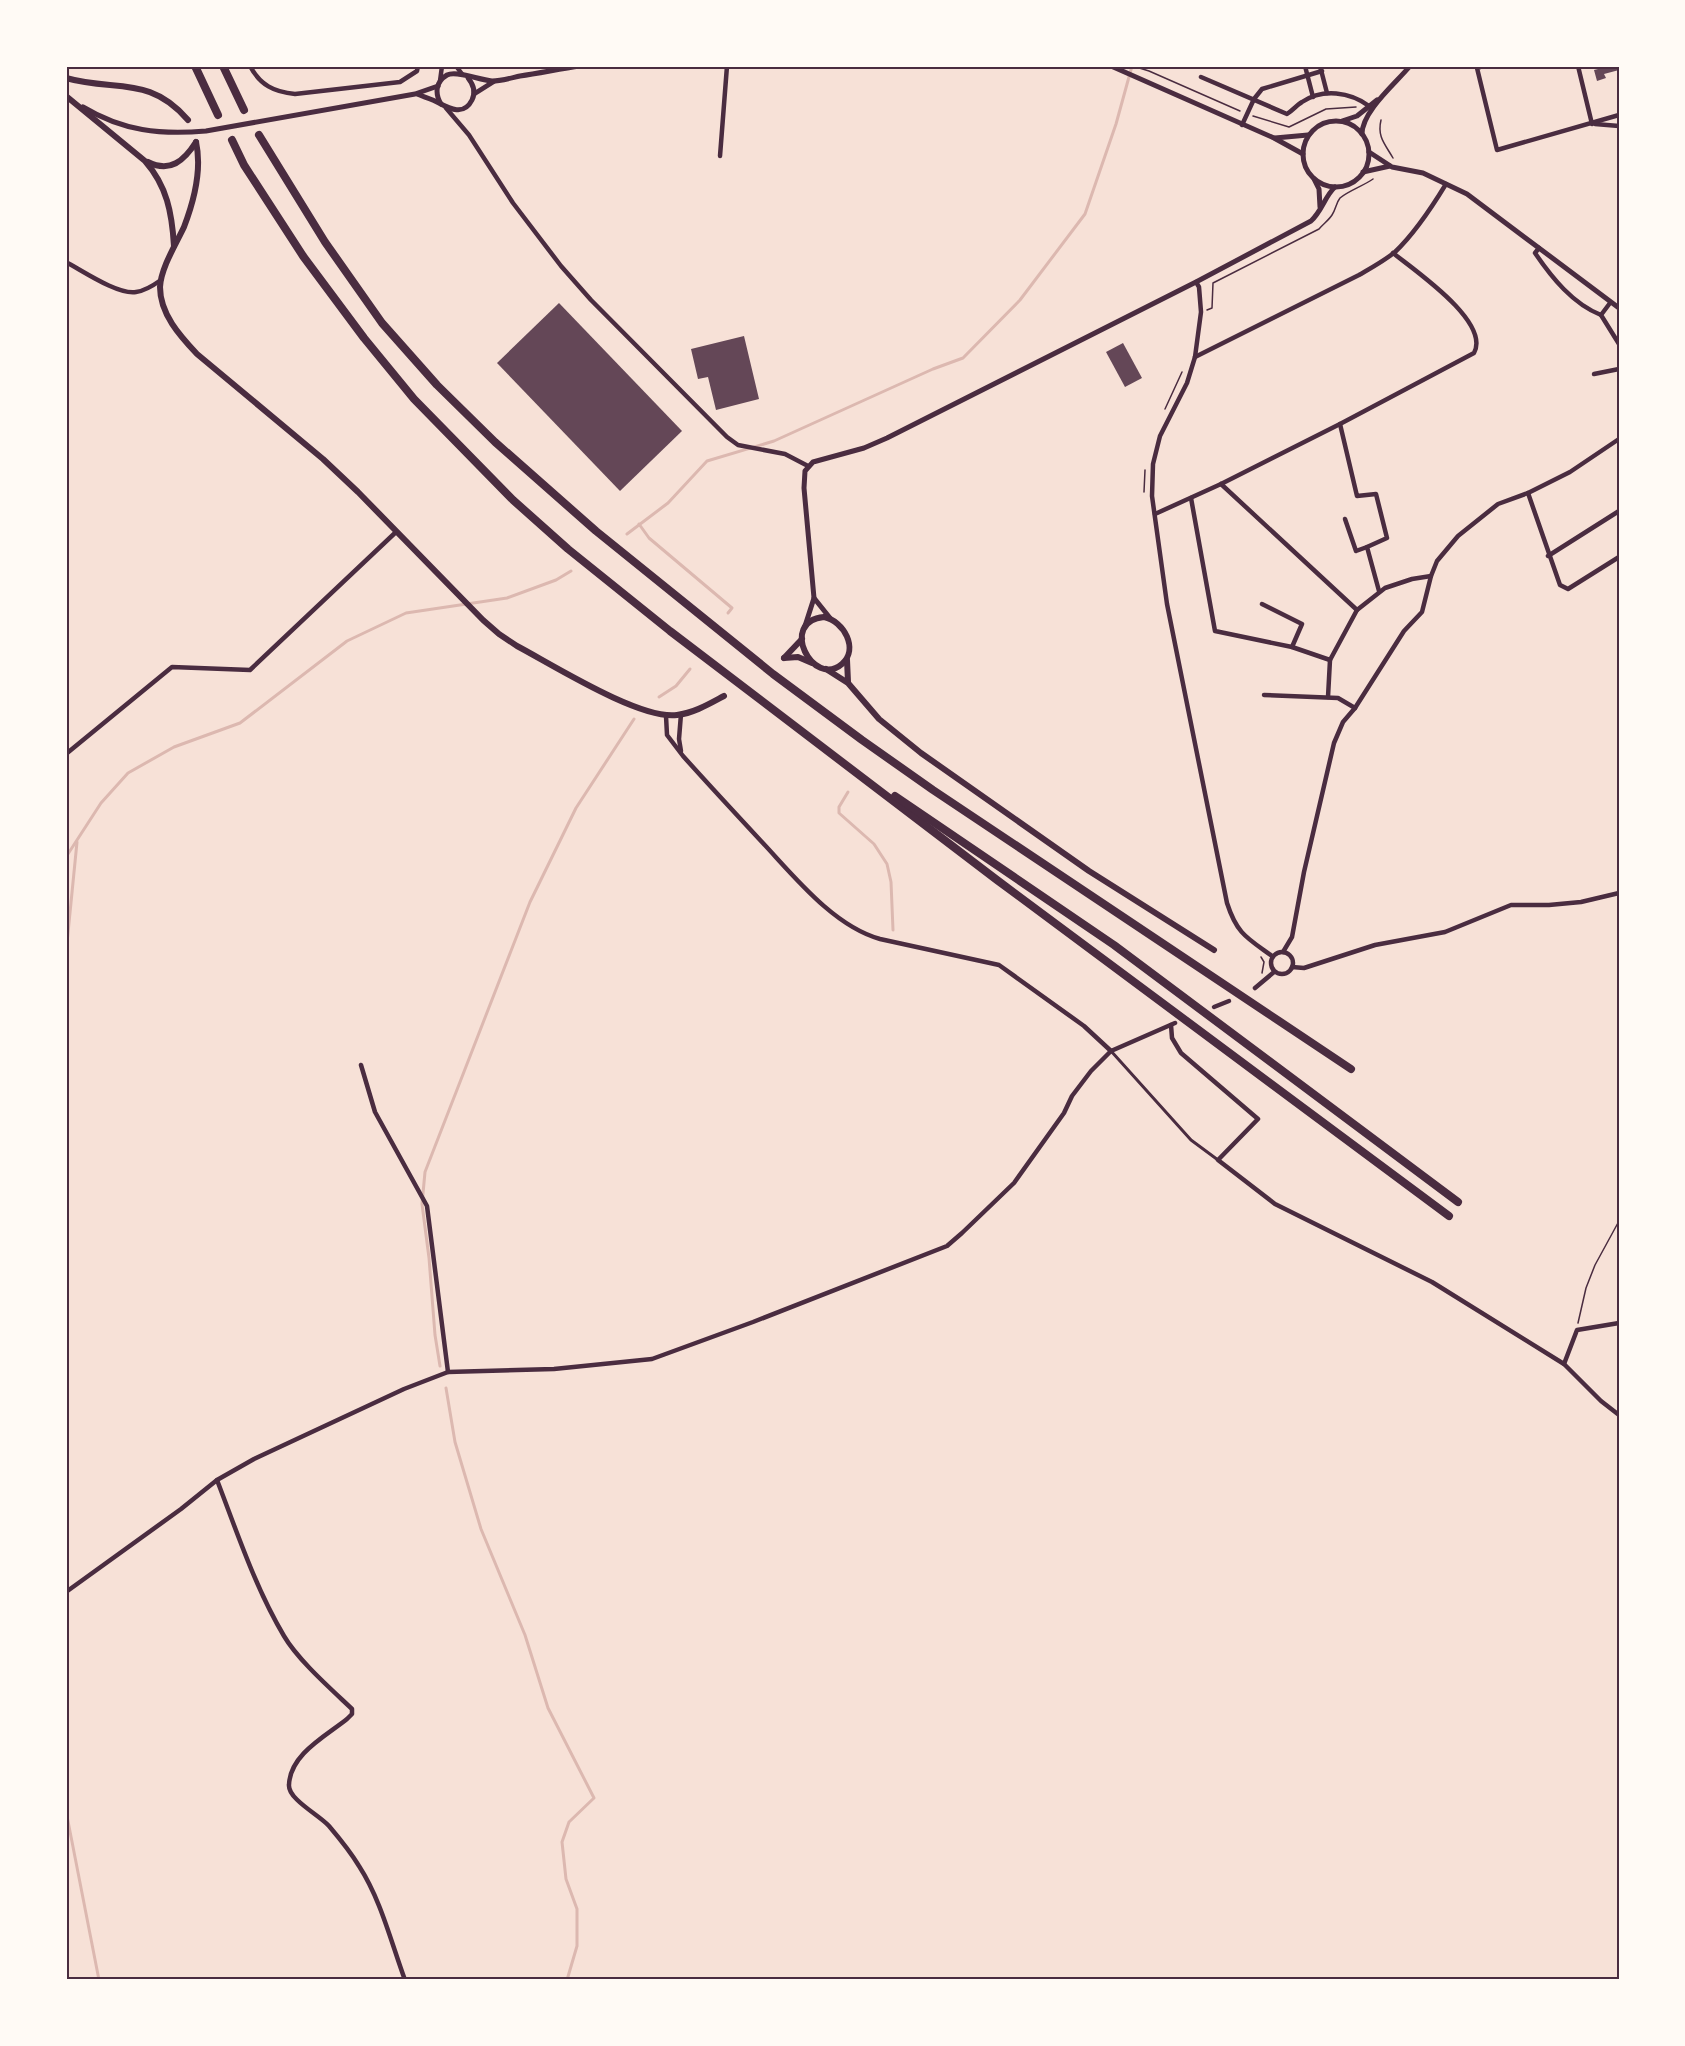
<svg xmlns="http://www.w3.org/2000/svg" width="1685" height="2046" viewBox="0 0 1685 2046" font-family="Inter,sans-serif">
<rect width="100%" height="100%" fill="#f7e1d7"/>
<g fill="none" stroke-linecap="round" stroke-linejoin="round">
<g stroke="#dcb8b0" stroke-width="3">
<polyline points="639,524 649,538 732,608 728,613"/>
<polyline points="627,534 668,503 707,461 774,441 933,369 963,358 1020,300 1085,214 1116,124 1132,66"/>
<polyline points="659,697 676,686 690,669"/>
<polyline points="848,792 839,807 839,813 874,844 887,864 891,882 893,930"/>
<polyline points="66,857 101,803 128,773 174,747 240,723 347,641 406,613 507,598 556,580 571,571"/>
<polyline points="66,953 77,842"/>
<polyline points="440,1366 435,1335 429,1258 422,1204 425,1172 530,902 576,808 634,719"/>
<polyline points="446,1388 455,1442 481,1529 525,1635 548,1708 594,1798 569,1822 562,1842 566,1879 577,1909 577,1946 567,1980"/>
<polyline points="66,1811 99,1980"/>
</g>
</g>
<g fill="#644757">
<polygon points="1597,66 1619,66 1619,70 1604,74 1606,78 1597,81 1594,70 1598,69"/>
<polygon points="559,303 682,431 620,491 497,363"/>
<polygon points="744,336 759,399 716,410 708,377 698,379 691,349"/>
<polygon points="1123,343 1142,378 1125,387 1106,352"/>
</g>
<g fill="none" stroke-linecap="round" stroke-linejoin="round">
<g stroke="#4a2c40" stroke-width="1.5">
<polyline points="1133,66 1149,71 1240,111"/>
<polyline points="1253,116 1289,127 1326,109 1356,107"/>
<path d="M1381 120C1377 137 1385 144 1393 158"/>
<path d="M1207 310 1212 308 1213 283 1319 229C1323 224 1329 220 1332 215 1336 209 1336 203 1340 198 1348 191 1363 186 1373 179"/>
<polyline points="1165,409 1182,372"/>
<polyline points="1144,492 1145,470"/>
<polyline points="1261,957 1264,962 1262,973"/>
<polyline points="1578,1323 1586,1288 1595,1265 1619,1221"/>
</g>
<polyline stroke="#4a2c40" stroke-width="3" points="1111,1051 1191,1140 1218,1160"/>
<g stroke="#4a2c40" stroke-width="4.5">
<path d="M250 66C260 85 274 92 295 94L400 82 417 71 418 66"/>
<polyline points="456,66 462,74"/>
<polyline points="1305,66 1313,97"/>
<polyline points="1320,66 1327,93"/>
<polyline points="1483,66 1477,68 1497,150 1619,115"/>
<polyline points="1578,66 1592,124"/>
<path d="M1201 77 1287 114C1293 110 1297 105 1302 102 1323 88 1350 92 1369 106"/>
<polyline points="440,81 442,66"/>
<polyline points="446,108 469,135 513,203 561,266 591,300 727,437 738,445 785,454 808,466"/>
<polyline points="1595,124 1619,126"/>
<polyline points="1242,125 1254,99 1262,89 1322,71"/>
<polyline points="720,156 727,66"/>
<path d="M1539 248 1535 253C1552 278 1573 304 1601 315"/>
<path d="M66 262C83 271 118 295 136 292 145 291 154 285 161 280"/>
<path d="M1196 282 1199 287 1201 312 1195 357 1187 383 1160 436 1153 464 1152 496 1167 604 1227 903C1237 934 1247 938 1272 956"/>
<polyline points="1610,303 1601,315 1619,344"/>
<path d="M1195 357 1359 275C1371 268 1384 261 1395 252 1415 233 1432 207 1446 184"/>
<polyline points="1594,374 1619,369"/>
<polyline points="1340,424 1357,496 1376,494 1387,538 1367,547 1379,591"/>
<polyline points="1221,484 1357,610"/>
<polyline points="1528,493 1560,585 1568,589 1619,557"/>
<polyline points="1191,498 1215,631 1292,647 1330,660"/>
<path d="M1155 514 1221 484 1340 424 1474 353C1491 322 1414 270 1393 253"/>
<polyline points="1345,519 1356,551 1367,547"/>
<polyline points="1548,556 1619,511"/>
<polyline points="1262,604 1302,624 1292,647"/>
<polyline points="1264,695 1338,698 1355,708"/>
<polyline points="1328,697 1330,660 1357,610 1385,588 1412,579 1431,576"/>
<polyline points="681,714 679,739 681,751"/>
<path d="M666 716 667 735 683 756C709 785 735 813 761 841 793 875 833 926 880 939L999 965 1084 1026 1111 1051"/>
<polyline points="66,754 172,667 250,670 396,532"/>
<circle cx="1282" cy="963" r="11"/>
<polyline points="1283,952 1292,937 1304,872 1334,743 1343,722 1355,708 1404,631 1422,612 1431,576 1437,561 1458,536 1498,504 1528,493 1570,472 1619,439"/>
<polyline points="1292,967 1304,968 1375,945 1445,932 1511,905 1549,905 1581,902 1619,893"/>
<polyline points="1255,988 1274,972"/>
<polyline points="1214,1007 1229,1001"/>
<polyline points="1171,1025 1172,1038 1181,1053 1258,1119 1218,1160 1275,1204 1432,1282 1564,1364 1601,1401 1619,1415"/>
<polyline points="361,1065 375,1112 427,1206 448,1372"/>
<polyline points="1564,1364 1577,1330 1619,1323"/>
<path d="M217 1480C237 1532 255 1587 284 1636 298 1660 331 1689 352 1709V1714L347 1719C326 1736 290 1754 289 1785 288 1799 319 1815 329 1826 340 1839 350 1851 359 1866 381 1900 391 1942 405 1980"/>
<polyline points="66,1592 181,1509 217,1480 254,1459 404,1389 448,1372 554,1369 652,1359 753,1322 947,1246 962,1233 1014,1183 1064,1113 1072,1096 1091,1071 1111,1051 1175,1023"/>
</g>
<g stroke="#4a2c40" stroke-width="5">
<polyline points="1111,66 1274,138 1303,154"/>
<path d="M417 94C424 97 432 99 439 103 450 109 464 116 472 100 476 92 473 84 468 78"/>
<polyline points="474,94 493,82"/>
<path d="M441 104C435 94 435 82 447 75 456 70 479 80 492 81 501 81 511 78 520 76 540 73 560 69 580 66"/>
<path d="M83 107C123 131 160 135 206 131L415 94 438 86"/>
<polyline points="1342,121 1357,116 1377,100"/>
<circle cx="1336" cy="154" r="33"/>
<path d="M1362 134C1362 111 1396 83 1410 66"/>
<polyline points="1275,138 1308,135"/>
<polyline points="1369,152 1392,167 1423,173 1467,194 1619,308"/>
<polyline points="1363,172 1390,166"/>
<polyline points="1314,179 1319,189 1320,207"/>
<polyline points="814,598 830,618"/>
<path d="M805 626 814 598 804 488 805 471 813 462 864 448 887 438 1196 282 1311 221C1322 211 1325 196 1335 187"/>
</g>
<g stroke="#4a2c40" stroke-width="6">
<path d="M66 78C115 92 150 75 188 120"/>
<path d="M66 96 145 161C167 186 172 213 174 246"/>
<path d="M196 142C202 169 194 201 184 227 176 244 161 268 160 287 160 314 180 336 197 354L323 459 358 492 483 620 499 634 517 646C553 665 640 720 677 715 694 713 709 704 724 696"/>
<path d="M148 162C170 173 184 161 196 142"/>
<path d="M824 617C844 621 859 649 842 664 813 689 778 621 824 617Z"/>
<polyline points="784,658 798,657 812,663"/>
<polyline points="784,658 802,639"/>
<polyline points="847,660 848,682"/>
<polyline points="826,669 848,683 879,719 921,753 1089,871 1214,950"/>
</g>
<g stroke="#4a2c40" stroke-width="8">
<polyline points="195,66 218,115"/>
<polyline points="223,66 244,110"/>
<polyline points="259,135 325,242 382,323 437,385 495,442 596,531 773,674 862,740 933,790 1351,1069"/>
<polyline points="232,140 244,165 303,256 364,338 414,399 513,500 568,549 670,631 997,880 1449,1216"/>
<polyline points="895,796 1114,945 1458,1202"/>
</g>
</g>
<rect width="1685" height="2046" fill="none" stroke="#fffaf5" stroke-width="135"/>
<rect x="68" y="68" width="1550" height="1910" fill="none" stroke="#4a2c40" stroke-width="2"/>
</svg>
